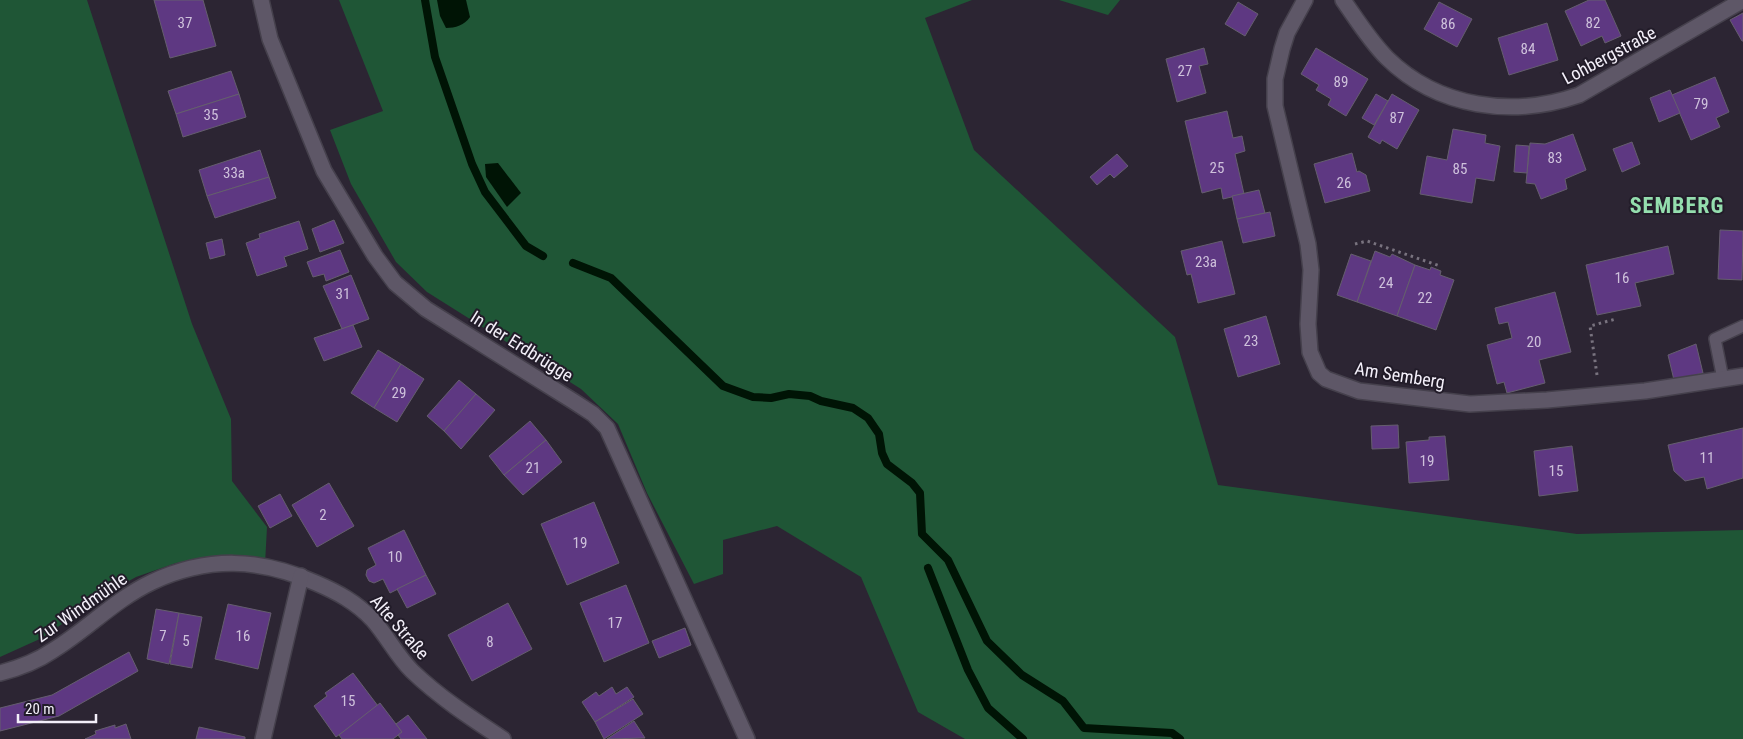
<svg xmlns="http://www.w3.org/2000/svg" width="1743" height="739" viewBox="0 0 1743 739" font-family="'Roboto Condensed',sans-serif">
<rect width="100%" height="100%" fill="#2c2533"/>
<g fill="#1f5636">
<polygon points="0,0 87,0 192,324 231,419 232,481 267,527 265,564 226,556 176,563 136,577 102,596 42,638 0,657"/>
<polygon points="339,0 972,0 925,18 974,150 1175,337 1218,485 1577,534 1743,530 1743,739 965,739 918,712 861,577 777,526 723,540 723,574 694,584 647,493 618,424 581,389 427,292 396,262 351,184 330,130 383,111"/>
<polygon points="1059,0 1120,0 1108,15"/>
</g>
<g fill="#001405">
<path d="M437 0H466L470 17C465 25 455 28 446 28L440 16Z"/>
<polygon points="498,163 521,193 507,207 486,177 485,164"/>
</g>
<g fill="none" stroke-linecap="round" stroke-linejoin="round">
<g stroke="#001405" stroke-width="8">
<polyline points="425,0 435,57 472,164 485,192 526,246 543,256"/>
<polyline points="573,263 611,278 723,386 753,397 771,398 789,394 810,396 821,401 853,408 868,418 879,434 882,453 887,464 912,483 920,493 922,534 948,560 987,641 1022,675 1063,701 1084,728 1172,733 1180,739"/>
<polyline points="928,568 968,670 988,708 1023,739"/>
</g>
</g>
<g fill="#5e3882" stroke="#655e6e">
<polygon points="154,0 203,0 216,46 170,58"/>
<polygon points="1589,0 1605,0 1621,36 1605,43 1602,36 1581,46 1565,11"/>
<polygon points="1238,2 1258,14 1245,36 1225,24"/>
<polygon points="1439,2 1472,19 1457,47 1424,29"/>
<polygon points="1743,13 1743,41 1742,41 1730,20"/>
<polygon points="1547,23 1558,60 1509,75 1498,38"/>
<polygon points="1204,48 1208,64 1199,66 1206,93 1177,102 1166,59"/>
<polygon points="1316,48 1368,79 1346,116 1328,105 1331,99 1316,90 1319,85 1301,74"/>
<polygon points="231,71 239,94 176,114 168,91"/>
<polygon points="1715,77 1729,112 1716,118 1720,127 1691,140 1672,95"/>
<polygon points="1670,90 1680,113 1659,122 1650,98"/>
<polygon points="239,94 246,117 183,137 176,114"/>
<polygon points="1376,94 1388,101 1374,125 1362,118"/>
<polygon points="1392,94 1419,110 1397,149 1382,140 1380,144 1368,137"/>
<polygon points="1227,111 1233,138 1242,136 1245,151 1235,154 1244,194 1223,199 1221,188 1202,193 1185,121"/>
<polygon points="1453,129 1486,135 1485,143 1500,146 1494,181 1476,178 1472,203 1420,194 1427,156 1447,160"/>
<polygon points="1573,134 1586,170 1565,179 1567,189 1541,199 1535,184 1526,183 1530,143 1545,144"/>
<polygon points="1632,142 1640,164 1622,172 1613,149"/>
<polygon points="1516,145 1529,146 1527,173 1514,172"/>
<polygon points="260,150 269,177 207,196 199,170"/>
<polygon points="1352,153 1357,172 1359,171 1366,175 1370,191 1325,203 1314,164"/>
<polygon points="1117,154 1128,166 1114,178 1110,174 1097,185 1090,177"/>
<polygon points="269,177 276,198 215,218 207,196"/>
<polygon points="1259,190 1265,213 1237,219 1232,196"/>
<polygon points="1270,212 1275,236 1243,243 1237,219"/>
<polygon points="334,220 344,243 320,252 312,229"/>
<polygon points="299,221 308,249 284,257 287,266 257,276 246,243 260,238 259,234"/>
<polygon points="1720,230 1743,231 1742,280 1718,279"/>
<polygon points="222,239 225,255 210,259 206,243"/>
<polygon points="1222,241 1235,294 1198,303 1191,274 1187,275 1181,251"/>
<polygon points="1668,246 1674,274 1635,283 1641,306 1597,315 1586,265"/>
<polygon points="340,250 349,272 326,281 324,274 313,277 307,262"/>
<polygon points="1375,251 1390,257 1392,254 1415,265 1397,316 1357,302"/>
<polygon points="1351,254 1371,261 1357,302 1337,295"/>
<polygon points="1415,265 1430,270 1431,267 1441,271 1440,275 1454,280 1436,330 1397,316"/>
<polygon points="351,275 369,319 342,329 323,286"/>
<polygon points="1555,292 1571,352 1539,360 1545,383 1507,393 1504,382 1497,384 1487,345 1512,338 1508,322 1499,324 1495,308"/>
<polygon points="1266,316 1280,364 1238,377 1224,329"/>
<polygon points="353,325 362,347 324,361 314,338"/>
<polygon points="1696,344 1703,373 1674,380 1668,355"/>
<polygon points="378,350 401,364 374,408 351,393"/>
<polygon points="401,364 424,379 397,422 374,408"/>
<polygon points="459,380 476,394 444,431 427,416"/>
<polygon points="476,394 495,410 461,449 444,431"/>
<polygon points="530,421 546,440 504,475 489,456"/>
<polygon points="1398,425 1399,448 1372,449 1371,426"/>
<polygon points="1743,428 1743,478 1707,489 1704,477 1685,481 1674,471 1668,445"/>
<polygon points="1445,436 1449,480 1409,483 1406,442 1429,440 1429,437"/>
<polygon points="546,440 562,462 523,495 504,475"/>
<polygon points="1572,446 1578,491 1539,496 1534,451"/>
<polygon points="329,483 354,526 317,547 292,505"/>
<polygon points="280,494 292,516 270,528 258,506"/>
<polygon points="594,502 619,563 567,585 541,524"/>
<polygon points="404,530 426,575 390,593 383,579 374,583 369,581 366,575 367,570 376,565 368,548"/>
<polygon points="426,575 436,594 407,608 397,589"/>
<polygon points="626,585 649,643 604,662 580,603"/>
<polygon points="508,603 532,649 472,681 448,635"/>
<polygon points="228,604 271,613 258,669 215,659"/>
<polygon points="156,609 179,613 169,664 147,659"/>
<polygon points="179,613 202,617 192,668 170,664"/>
<polygon points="685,628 691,645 659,658 652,641"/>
<polygon points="129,652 138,671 59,716 0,731 0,708 52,695"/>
<polygon points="353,673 378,706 336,737 314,706 327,696 325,693"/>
<polygon points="612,687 616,694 627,687 634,697 595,722 582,702 596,692 599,696"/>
<polygon points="633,699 643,714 604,739 595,722"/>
<polygon points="380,703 402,732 393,739 342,739 339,735"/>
<polygon points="408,715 427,739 401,739 398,735 402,732 396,724"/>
<polygon points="634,721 645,738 607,739"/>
<polygon points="126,724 131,739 85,739 96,734 95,731 115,725 115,728"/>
<polygon points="199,727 245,737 245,739 196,739"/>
</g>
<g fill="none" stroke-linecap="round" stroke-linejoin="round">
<g stroke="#45404c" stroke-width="14">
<polyline id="lane" points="1723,379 1715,339 1743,326"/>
</g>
<g stroke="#45404c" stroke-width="18">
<g id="street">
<polyline points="261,0 270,39 324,171 375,256 395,283 426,309 573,401 593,414 607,428 747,739"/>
<polyline points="1305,0 1287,33 1282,49 1275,79 1275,106 1308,244 1311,270 1308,324 1310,352 1319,373 1326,379 1359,391 1470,404 1547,400 1645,391 1743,376"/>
<path d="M1343 0C1357 20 1370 41 1387 58 1438 108 1513 118 1579 95L1743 0"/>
<path d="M0 673C19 668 36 662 52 651 87 630 114 600 152 582 208 556 260 558 316 583 337 592 356 602 373 620 387 636 397 656 412 671 439 697 471 718 503 739"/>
<polyline points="263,739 301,576"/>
</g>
</g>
<g stroke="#79737f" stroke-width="3" stroke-dasharray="2.5 4" stroke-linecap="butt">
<polyline points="1355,244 1367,241 1440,266"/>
<polyline points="1597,375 1590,326 1616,319"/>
</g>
<use href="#lane" stroke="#5e5767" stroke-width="11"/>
<use href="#street" stroke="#5e5767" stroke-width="15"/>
</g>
<g text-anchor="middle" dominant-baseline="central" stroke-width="4" stroke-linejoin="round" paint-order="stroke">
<g font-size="15" fill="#cec1db">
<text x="185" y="23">37</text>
<text x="1593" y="23">82</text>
<text x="1448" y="24">86</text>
<text x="1528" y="49">84</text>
<text x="1185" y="71">27</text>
<text x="1341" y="82">89</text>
<text x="1701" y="104">79</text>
<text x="211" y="115">35</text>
<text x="1397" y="118">87</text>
<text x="1555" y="158">83</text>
<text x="1217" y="168">25</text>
<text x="1460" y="169">85</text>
<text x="234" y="173">33a</text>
<text x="1344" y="183">26</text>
<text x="1206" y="262">23a</text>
<text x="1622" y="278">16</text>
<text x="1386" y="283">24</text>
<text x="343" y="294">31</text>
<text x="1425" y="298">22</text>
<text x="1251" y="341">23</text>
<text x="1534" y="342">20</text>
<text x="399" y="393">29</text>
<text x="1707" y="458">11</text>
<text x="1427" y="461">19</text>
<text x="533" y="468">21</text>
<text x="1556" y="471">15</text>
<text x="323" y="515">2</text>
<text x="580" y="543">19</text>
<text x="395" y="557">10</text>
<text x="615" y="623">17</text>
<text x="163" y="636">7</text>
<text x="243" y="636">16</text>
<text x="186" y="641">5</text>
<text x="490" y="642">8</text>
<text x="348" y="701">15</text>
</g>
<g font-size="18" fill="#f3eff9" stroke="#221c29">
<text transform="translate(1609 55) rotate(-28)">Lohbergstraße</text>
<text transform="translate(522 346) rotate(32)">In der Erdbrügge</text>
<text transform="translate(1400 375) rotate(9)">Am Semberg</text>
<text transform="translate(81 607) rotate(-35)">Zur Windmühle</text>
<text transform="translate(400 627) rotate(49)">Alte Straße</text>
</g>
<g font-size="22" font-weight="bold" letter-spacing="1" fill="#94deae" stroke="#221c29">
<text x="1677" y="205">SEMBERG</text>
</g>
</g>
<path d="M18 714v8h78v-8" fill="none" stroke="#f3eff9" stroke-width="2.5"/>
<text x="25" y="714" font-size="15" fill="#f3eff9" stroke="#221c29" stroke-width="4" paint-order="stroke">20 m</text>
</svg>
